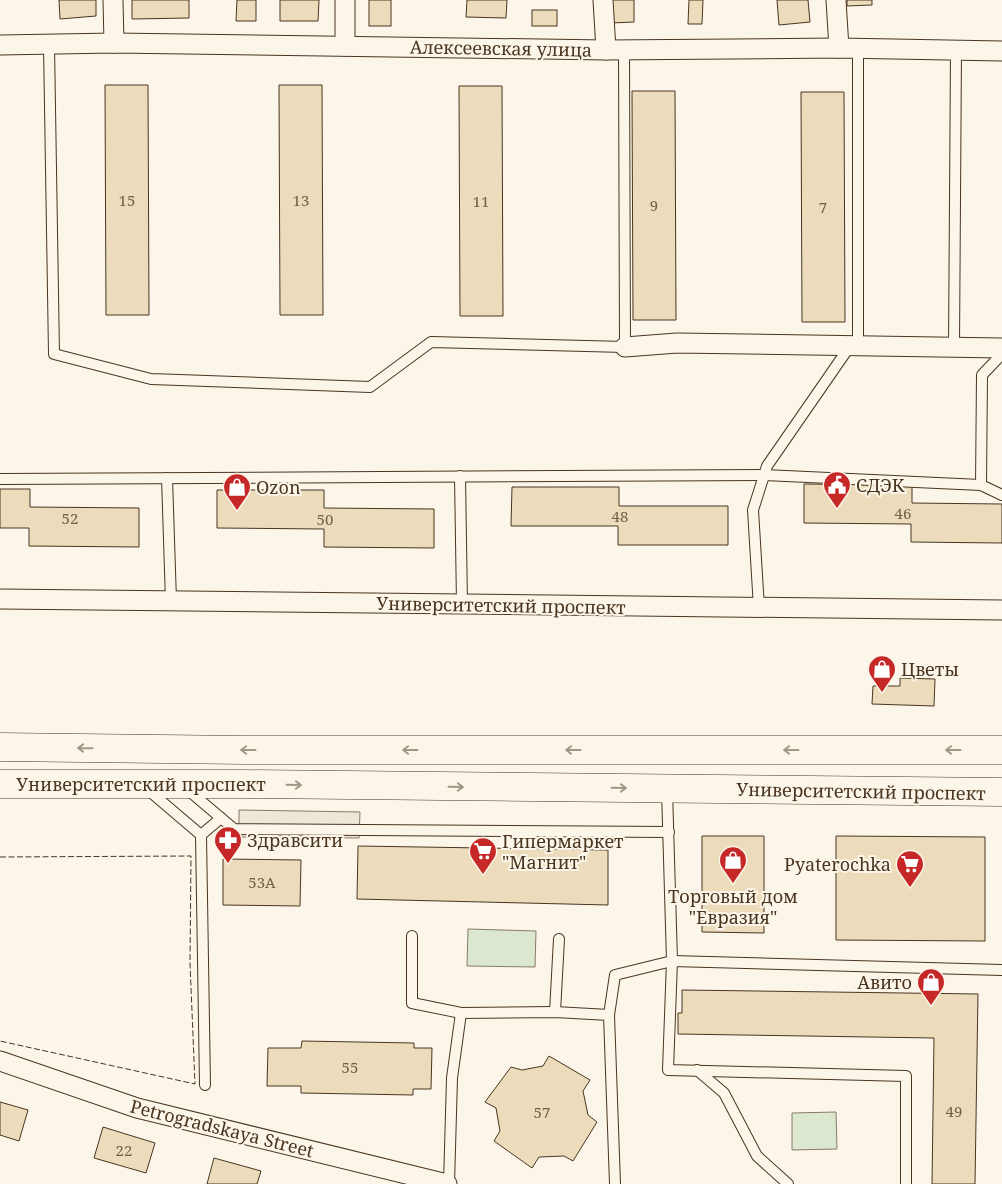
<svg xmlns="http://www.w3.org/2000/svg" width="1002" height="1184" viewBox="0 0 1002 1184" font-family="'Noto Serif',serif">
<rect width="100%" height="100%" fill="#fbf6e9"/>
<g fill="#dce7d0" stroke="#887966">
<polygon points="468,929 536,931 535,967 467,966"/>
<polygon points="836,1112 837,1149 792,1150 792,1113"/>
</g>
<polygon fill="#ede7d9" stroke="#887966" points="239,810 360,812 359,838 239,837"/>
<g fill="#ecdcbc" stroke="#4a3520">
<polygon points="59,0 96,0 96,16 60,19"/>
<polygon points="132,0 189,0 189,18 132,19"/>
<polygon points="237,0 256,0 256,21 236,21"/>
<polygon points="280,0 319,0 318,21 280,21"/>
<rect x="369" y="0" width="22" height="26"/>
<polygon points="467,0 507,0 506,18 466,17"/>
<polygon points="611,0 634,0 634,22 611,23"/>
<polygon points="689,0 703,0 702,24 688,24"/>
<polygon points="777,0 808,0 810,22 779,25"/>
<polygon points="847,0 872,0 872,5 847,6"/>
<rect x="532" y="10" width="25" height="16"/>
<polygon points="105,85 148,85 149,315 106,315"/>
<polygon points="279,85 322,85 323,315 280,315"/>
<polygon points="459,86 502,86 503,316 460,316"/>
<polygon points="632,91 675,91 676,320 633,320"/>
<polygon points="801,92 844,92 845,322 802,322"/>
<polygon points="804,484 912,485 912,503 1002,504 1002,543 911,542 911,524 804,523"/>
<polygon points="512,487 619,487 619,506 728,506 728,545 618,545 618,526 511,526"/>
<polygon points="0,489 30,489 30,507 139,508 139,547 29,546 29,528 0,528"/>
<polygon points="217,490 324,490 324,508 434,509 434,548 324,547 324,529 217,528"/>
<polygon points="900,678 935,679 934,706 872,704 873,686 900,686"/>
<polygon points="702,836 764,836 764,933 702,932"/>
<polygon points="836,836 985,837 985,941 836,940"/>
<polygon points="358,846 608,850 608,905 357,899"/>
<polygon points="223,859 301,860 300,906 223,905"/>
<polygon points="682,990 978,994 975,1184 932,1184 934,1038 678,1034 678,1013 682,1013"/>
<polygon points="302,1041 414,1043 414,1048 432,1048 431,1089 413,1089 413,1095 301,1093 301,1086 267,1086 268,1048 301,1048"/>
<polygon points="549,1056 590,1080 583,1091 588,1115 597,1122 573,1161 564,1156 539,1157 532,1168 494,1141 500,1131 496,1108 485,1102 511,1067 522,1070 543,1066"/>
<polygon points="0,1102 28,1110 19,1141 0,1135"/>
<polygon points="103,1127 155,1143 146,1173 94,1158"/>
<polygon points="214,1158 261,1171 257,1184 207,1184"/>
</g>
<g fill="none" stroke-linecap="round" stroke-linejoin="round">
<g stroke="#4a3520" stroke-width="12">
<g id="lane">
<polyline points="49,45 54,354 151,379 370,387 431,342 625,347 624,49"/>
<polyline points="858,346 858,48"/>
<polyline points="954,347 956,51"/>
<polyline points="460,476 462,604"/>
<polyline points="167,478 171,601"/>
<polyline points="0,479 764,475 981,485 1002,495"/>
<polyline points="981,485 982,375 1002,354"/>
<polyline points="759,608 753,510 767,466 850,346"/>
<polyline points="147,789 201,835 205,1085"/>
<polyline points="188,790 234,829 669,832"/>
<polyline points="667,790 672,961 668,1070 906,1076 906,1184"/>
<polyline points="201,835 221,818"/>
<polyline points="412,936 412,1003 461,1013 555,1012 609,1015 615,1184"/>
<polyline points="555,1012 559,939"/>
<polyline points="609,1015 615,975 672,961 1002,970"/>
<polyline points="697,1070 724,1093 757,1156 788,1184"/>
<polyline points="449,1184 452,1078 461,1013"/>
</g>
</g>
<g stroke="#4a3520" stroke-width="21">
<g id="street">
<polyline points="113,0 114,43"/>
<polyline points="345,0 345,46"/>
<polyline points="603,0 606,50"/>
<polyline points="836,0 839,48"/>
<polyline points="0,45 114,43 606,50 839,48 1002,51"/>
<polyline points="625,347 677,343 1002,348"/>
<polyline points="0,599 1002,610"/>
<polyline points="0,1061 137,1108 447,1184"/>
</g>
</g>
<g stroke="#4a3520" stroke-width="29">
<g id="highway">
<polyline points="0,747 243,750 1002,750"/>
<polyline points="0,784 244,784 1002,792"/>
</g>
</g>
<use href="#lane" stroke="#fbf6e9" stroke-width="10"/>
<use href="#street" stroke="#fbf6e9" stroke-width="19"/>
<use href="#highway" stroke="#fbf6e9" stroke-width="28"/>
<polyline stroke="#4a3520" stroke-width="1" stroke-dasharray="6 2.5" stroke-linecap="butt" points="0,857 191,856 190,963 195,1084 0,1041"/>
</g>
<defs><path id="oneway-shaft" d="M-6 0H5M1.5-3L5.5 0L1.5 3" fill="none" stroke-width="1.6" stroke-linecap="round" stroke-linejoin="round" transform="scale(1.25)"/></defs>
<g stroke="#a29684">
<use href="#oneway-shaft" transform="translate(85 748) rotate(-179)"/>
<use href="#oneway-shaft" transform="translate(248 750) rotate(-180)"/>
<use href="#oneway-shaft" transform="translate(410 750) rotate(-180)"/>
<use href="#oneway-shaft" transform="translate(573 750) rotate(-180)"/>
<use href="#oneway-shaft" transform="translate(791 750) rotate(180)"/>
<use href="#oneway-shaft" transform="translate(953 750) rotate(180)"/>
<use href="#oneway-shaft" transform="translate(294 785) rotate(1)"/>
<use href="#oneway-shaft" transform="translate(456 787) rotate(1)"/>
<use href="#oneway-shaft" transform="translate(619 788) rotate(1)"/>
</g>
<defs>
<g id="civic-pin" transform="scale(1.4375)"><path d="M0 17L-7.5 6A9.5 9.5 0 1 1 7.5 6Z" fill="#c62828" stroke="#fbf6e9"/><path d="M-.6-6.5H3V-4.5H.6V-3L4-1V1h2V6H-6V1h2V-1L-.6-3ZM-1.2 2.5V6h2.4V2.5Z" fill="#fff"/></g>
<g id="shop-pin" transform="scale(1.4375)"><path d="M0 17L-7.5 6A9.5 9.5 0 1 1 7.5 6Z" fill="#c62828" stroke="#fbf6e9"/><path d="M-5-2.5h2.3a2.7 3.5 0 0 1 5.4 0H5L5.5 6h-11ZM-1.5-2.5h3a1.5 2.3 0 0 0-3 0Z" fill="#fff"/></g>
<g id="pharmacy-pin" transform="scale(1.4375)"><path d="M0 17L-7.5 6A9.5 9.5 0 1 1 7.5 6Z" fill="#c62828" stroke="#fbf6e9"/><path d="M-2-6h4v4h4v4h-4v4h-4v-4h-4v-4h4Z" fill="#fff"/></g>
<g id="supermarket-pin" transform="scale(1.4375)"><path d="M0 17L-7.5 6A9.5 9.5 0 1 1 7.5 6Z" fill="#c62828" stroke="#fbf6e9"/><path d="M-6-5.5h2.5l.6 2H6L4.5 2H-2.5L-4.4-4H-6ZM-1.5 3.2a1.3 1.3 0 1 0 .1 0ZM3 3.2a1.3 1.3 0 1 0 .1 0Z" fill="#fff"/></g>
</defs>
<g fill-rule="evenodd">
<use href="#civic-pin" x="837" y="485"/>
<use href="#shop-pin" x="237" y="487"/>
<use href="#shop-pin" x="882" y="669"/>
<use href="#pharmacy-pin" x="228" y="840"/>
<use href="#supermarket-pin" x="483" y="851"/>
<use href="#shop-pin" x="733" y="860"/>
<use href="#supermarket-pin" x="910" y="864"/>
<use href="#shop-pin" x="931" y="982"/>
</g>
<g text-anchor="middle" dominant-baseline="central" stroke-width="4" stroke-linejoin="round" paint-order="stroke">
<g font-size="15" fill="#725f47">
<text x="127" y="200">15</text>
<text x="301" y="200">13</text>
<text x="481" y="201">11</text>
<text x="654" y="205">9</text>
<text x="823" y="207">7</text>
<text x="903" y="513">46</text>
<text x="620" y="516">48</text>
<text x="70" y="518">52</text>
<text x="325" y="519">50</text>
<text x="262" y="882">53А</text>
<text x="350" y="1067">55</text>
<text x="954" y="1111">49</text>
<text x="542" y="1112">57</text>
<text x="124" y="1150">22</text>
</g>
<g font-size="18" fill="#4a3520" stroke="#fbf6e9">
<text transform="translate(501 48) rotate(1)">Алексеевская улица</text>
<text transform="translate(501 605) rotate(1)">Университетский проспект</text>
<text x="141" y="784">Университетский проспект</text>
<text transform="translate(861 791) rotate(1)">Университетский проспект</text>
<text transform="translate(222 1128) rotate(14)">Petrogradskaya Street</text>
</g>
<g font-size="18" fill="#4a3520" stroke="#fbf6e9" text-anchor="start">
<text x="856" y="485">СДЭК</text>
<text x="256" y="487">Ozon</text>
<text x="901" y="669">Цветы</text>
<text x="247" y="840">Здравсити</text>
<text x="502" y="841">Гипермаркет<tspan x="502" dy="21">"Магнит"</tspan></text>
<text x="891" y="864" text-anchor="end">Pyaterochka</text>
<text x="733" y="896" text-anchor="middle">Торговый дом<tspan x="733" dy="21">"Евразия"</tspan></text>
<text x="912" y="982" text-anchor="end">Авито</text>
</g>
</g>
</svg>
